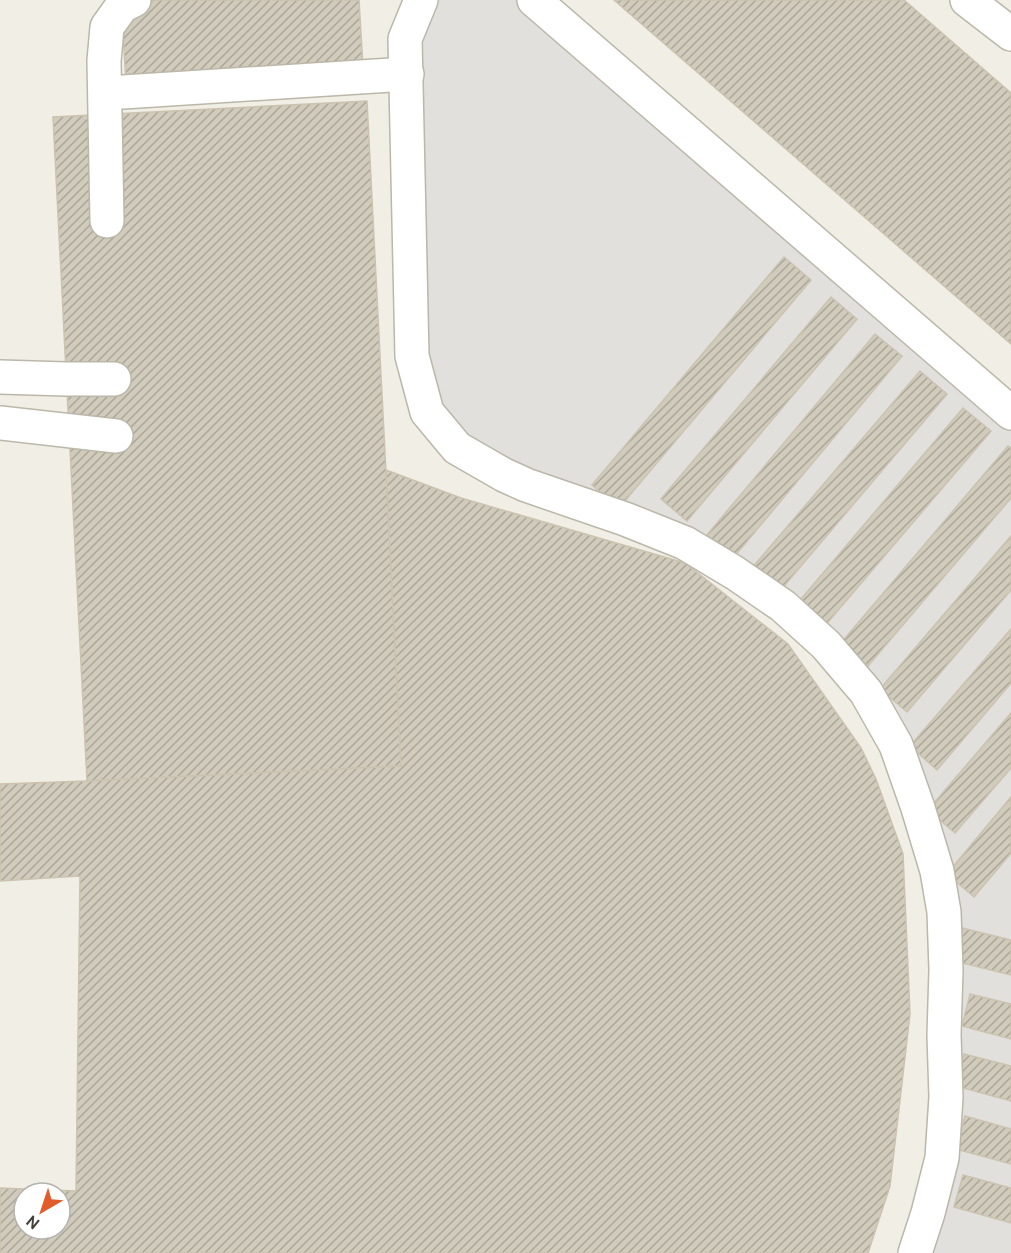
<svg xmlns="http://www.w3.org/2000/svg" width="1011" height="1253" viewBox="0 0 1011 1253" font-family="Cabin,sans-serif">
<defs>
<pattern id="building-hatch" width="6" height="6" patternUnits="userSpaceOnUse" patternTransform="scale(1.5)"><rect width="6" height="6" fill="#d1cbbc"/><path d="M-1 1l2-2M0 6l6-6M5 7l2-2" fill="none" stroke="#aba69a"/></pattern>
</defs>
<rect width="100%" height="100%" fill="#f1eee5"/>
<polygon fill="#e2e0dd" points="421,0 534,0 1011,413 1011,1253 915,1253 946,970 896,745 783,606 457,448 417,373"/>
<g fill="url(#building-hatch)" stroke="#cbc3b0" stroke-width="1.5" fill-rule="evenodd">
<polygon points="121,0 359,0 363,67 126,82"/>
<polygon points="614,0 904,0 1011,93 1011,344"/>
<polygon points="367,101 401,766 87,781 53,117"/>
<polygon points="784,257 811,280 619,508 592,485"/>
<polygon points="831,297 857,319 687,521 661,499"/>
<polygon points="875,334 902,356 734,557 707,535"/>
<polygon points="920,371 947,394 779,592 752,568"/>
<polygon points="963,408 991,431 823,628 796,605"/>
<polygon points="1008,446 1011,448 1011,498 868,666 841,643"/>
<path d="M386 470 461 498 685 563 788 644 861 748 876 779 903 854 910 1014 890 1186 868 1253H0V1188L76 1191 80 876 0 881V784L87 781 401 766ZM24 1193H60V1229H24Z"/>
<polygon points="1011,536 1011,590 907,712 880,689"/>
<polygon points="1011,629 1011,683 937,770 910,746"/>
<polygon points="1011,713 1011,768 955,833 928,810"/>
<polygon points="1011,797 1011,853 974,897 947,874"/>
<polygon points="962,928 1011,940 1011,975 954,961"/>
<polygon points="970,994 1011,1004 1011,1039 962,1026"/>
<polygon points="964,1054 1011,1066 1011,1101 956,1086"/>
<polygon points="965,1116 1011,1129 1011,1164 956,1149"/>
<polygon points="963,1175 1011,1188 1011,1223 954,1207"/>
</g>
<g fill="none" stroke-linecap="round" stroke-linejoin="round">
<g stroke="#bbb7a9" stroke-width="36">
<g id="minor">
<polyline points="421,0 405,39 412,356 427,412 457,448 504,475 526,485 625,519 685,543 735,573 783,606 826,645 866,692 896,745 918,808 937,871 944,912 946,970 944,1035 946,1097 942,1158 928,1213 915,1253"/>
<polyline points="534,0 1011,413"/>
<polyline points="967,0 1011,34"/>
<polyline points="123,92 407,74"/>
<polyline points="107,221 104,61 107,27 122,6 134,0"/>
<polyline points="0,377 66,379 114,379"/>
<polyline points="0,423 116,436"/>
</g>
</g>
<use href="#minor" stroke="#fff" stroke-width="33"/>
</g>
<g transform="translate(42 1211) rotate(219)"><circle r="28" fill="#ffffff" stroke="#b3b2af" stroke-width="1.5"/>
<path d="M0-4.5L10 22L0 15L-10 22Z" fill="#e25b2b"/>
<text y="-9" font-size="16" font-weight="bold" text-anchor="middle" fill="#423f36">N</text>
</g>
</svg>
